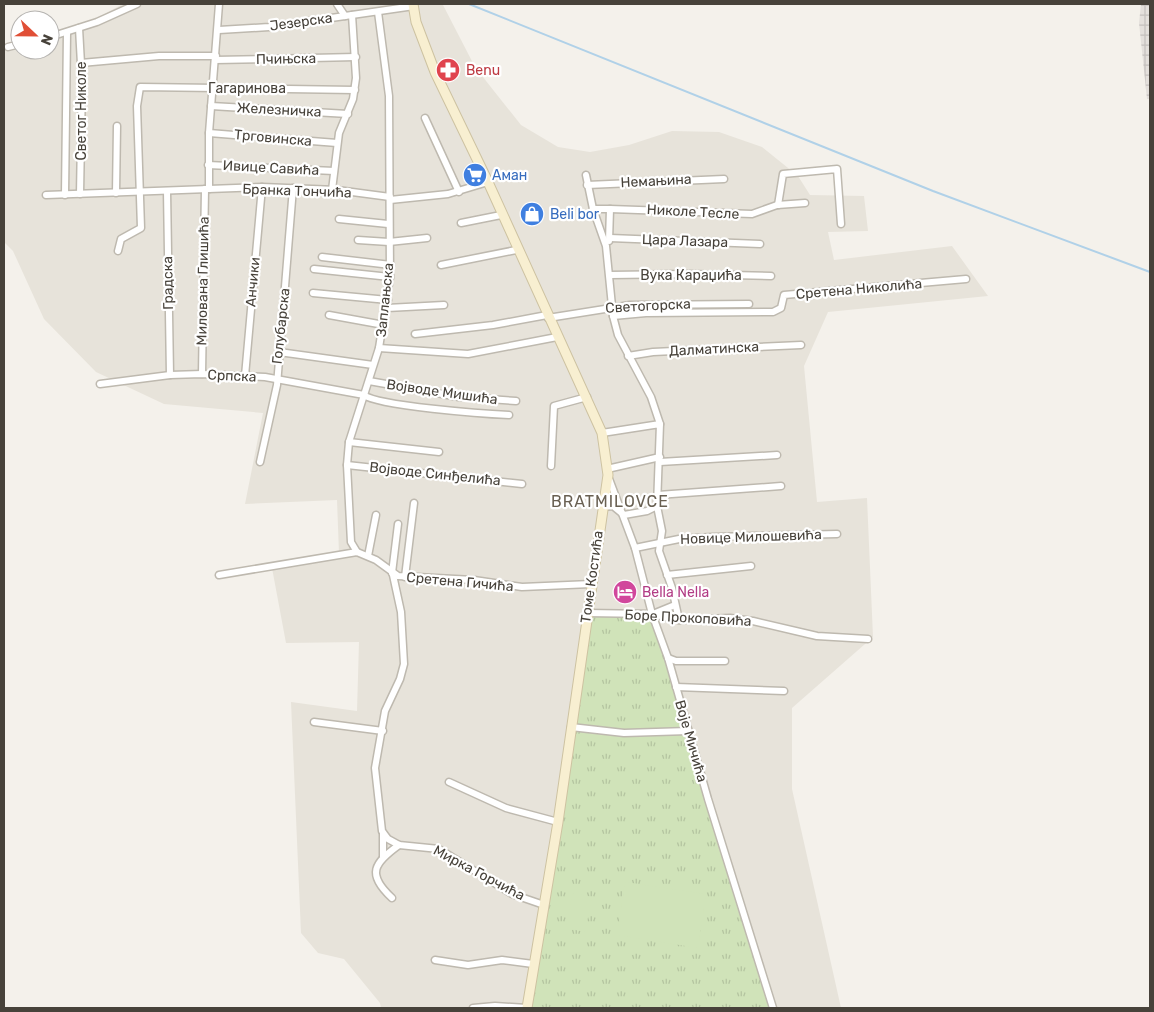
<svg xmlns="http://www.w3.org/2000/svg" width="1154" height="1012" viewBox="0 0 1154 1012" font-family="Rubik,sans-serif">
<defs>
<pattern id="industrial-grid" width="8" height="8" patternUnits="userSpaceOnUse" patternTransform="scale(1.25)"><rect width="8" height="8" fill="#e4e0dc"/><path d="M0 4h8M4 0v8" fill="none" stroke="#c5c1be"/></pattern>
<pattern id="grass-tufts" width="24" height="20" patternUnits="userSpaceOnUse" patternTransform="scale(1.25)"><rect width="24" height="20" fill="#d0e3b9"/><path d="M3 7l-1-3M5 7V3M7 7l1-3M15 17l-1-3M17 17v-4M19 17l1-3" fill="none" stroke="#b4c4a0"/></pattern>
</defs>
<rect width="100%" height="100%" fill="#f4f1eb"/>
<polygon fill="#e7e3da" points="123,4 443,5 475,67 521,125 558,147 590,152 629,145 672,131 719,132 762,147 798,176 810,195 864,196 868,231 828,232 834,260 952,246 988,296 828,312 804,366 817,502 867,498 873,637 792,708 792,789 841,1008 381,1008 380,1003 344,959 318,953 301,933 291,702 357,711 359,642 286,643 272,568 339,553 337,500 245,504 263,413 164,404 96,372 44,319 13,251 4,242 4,50 20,47 20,50 50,50 50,43"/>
<polygon fill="url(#industrial-grid)" points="1141,4 1150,4 1150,99 1147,99 1139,23"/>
<polygon fill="url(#grass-tufts)" points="587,613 652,614 773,1008 527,1008"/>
<g fill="#d0e3b9">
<polygon points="625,882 706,894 698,948 617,935"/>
<polygon points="573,893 592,897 585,932 566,928"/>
</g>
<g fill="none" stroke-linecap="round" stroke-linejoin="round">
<polyline stroke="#b0d1e8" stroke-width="2" points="469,4 933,191 1150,272"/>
<g stroke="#beb9af" stroke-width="9">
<g id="street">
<polyline points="337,4 345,16"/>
<polyline points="79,28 82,82 80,194"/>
<polyline points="219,30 269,27 414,6"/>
<polyline points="50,37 97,22 137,4"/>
<polyline points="8,47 20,44"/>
<polyline points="215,60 356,57"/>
<polyline points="81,63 159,56 216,56"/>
<polyline points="211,106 348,114"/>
<polyline points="425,118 459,192"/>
<polyline points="209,133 337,143"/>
<polyline points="208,165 334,171"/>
<polyline points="586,175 593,209 606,246 613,316 618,335 651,397 660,424"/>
<polyline points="587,185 724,179"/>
<polyline points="209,189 209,133 219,4"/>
<polyline points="332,190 339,133 353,99 356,78 352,15"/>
<polyline points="167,191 170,375"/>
<polyline points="116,193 117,126"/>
<polyline points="46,195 262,187 337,190 390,197"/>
<polyline points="65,195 67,33"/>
<polyline points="390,200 448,194 488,182"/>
<polyline points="778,205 783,174 837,169 841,224"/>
<polyline points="593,209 610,209 609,241"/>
<polyline points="610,209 752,214 777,205 805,203"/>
<polyline points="339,219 388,224"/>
<polyline points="461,223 501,215"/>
<polyline points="610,238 760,244"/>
<polyline points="358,240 389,242 427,238"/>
<polyline points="118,251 121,239 141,228 137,106 140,87 355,90"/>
<polyline points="322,257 391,265"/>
<polyline points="441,265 516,250"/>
<polyline points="314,269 390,277"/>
<polyline points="610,275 685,274 771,276"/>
<polyline points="313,293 388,300"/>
<polyline points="387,308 444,305"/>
<polyline points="329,315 384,325"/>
<polyline points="613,316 646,313 773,312 781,308 784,295 966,279"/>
<polyline points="548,318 630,305 749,304"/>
<polyline points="415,334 493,325 547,315"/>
<polyline points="379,348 468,354 557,337"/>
<polyline points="279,352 373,365"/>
<polyline points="628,356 653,352 801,345"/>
<polyline points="202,374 205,189"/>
<polyline points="245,376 262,187"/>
<polyline points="369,381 459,397 516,401"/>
<path d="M100 384 170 375 202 374 265 377 364 395C378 406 485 414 509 415"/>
<polyline points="602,433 660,424 657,506 662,531 659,551 672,588 679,620"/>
<polyline points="349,442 439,452"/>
<polyline points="260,462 277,385 293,188"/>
<polyline points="660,462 777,455"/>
<polyline points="347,465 522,484"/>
<polyline points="551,466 554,406 587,397"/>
<polyline points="607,469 660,457"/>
<polyline points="608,476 635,548 652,614 668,658 708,799 773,1008"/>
<polyline points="658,495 781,486"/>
<polyline points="602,507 613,506 624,515 647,511 657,506"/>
<polyline points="635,548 679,539 712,537 837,534"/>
<polyline points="357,552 351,542 347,465 349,442 379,348 390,277 389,96 378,12"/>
<polyline points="368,556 376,515"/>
<polyline points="392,573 398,524"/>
<polyline points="219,575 357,552 376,560 398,576 474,580 522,587 591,584"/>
<polyline points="393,575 401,612 404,664 400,679 385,711 375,768 382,831 388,839 399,845 439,849 512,894 544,905"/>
<polyline points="667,575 751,566"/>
<polyline points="405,577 414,503"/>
<polyline points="587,613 652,614 679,620 730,618 753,621 817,636 868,639"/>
<polyline points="653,614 675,605"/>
<polyline points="668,658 676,661 725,661"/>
<polyline points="676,687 784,691"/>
<polyline points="314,722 383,731"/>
<polyline points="571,727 624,733 688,731"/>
<polyline points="449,782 506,808 558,822"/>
<polyline points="383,857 383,833"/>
<path d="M392 898C366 874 374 863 399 845"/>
<polyline points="435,960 468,965 502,960 533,964"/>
<polyline points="473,1008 495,1006 527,1008"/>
</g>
</g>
<g stroke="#cdc2a1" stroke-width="11">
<polyline id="secondary" points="413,4 416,22 435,72 488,182 602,433 608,475 558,822 527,1008"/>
</g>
<use href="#street" stroke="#fff" stroke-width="6"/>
<use href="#secondary" stroke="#f8efd1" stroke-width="9"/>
</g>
<defs>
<g id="pharmacy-disc" transform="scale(1.25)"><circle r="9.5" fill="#e0444e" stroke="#fff"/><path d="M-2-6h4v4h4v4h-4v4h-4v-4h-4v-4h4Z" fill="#fff"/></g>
<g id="supermarket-disc" transform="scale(1.25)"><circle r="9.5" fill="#3f7fe0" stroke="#fff"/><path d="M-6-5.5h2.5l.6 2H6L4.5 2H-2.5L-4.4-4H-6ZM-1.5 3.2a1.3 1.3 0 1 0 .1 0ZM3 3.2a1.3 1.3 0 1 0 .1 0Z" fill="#fff"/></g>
<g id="shop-disc" transform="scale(1.25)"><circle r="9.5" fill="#3f7fe0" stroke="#fff"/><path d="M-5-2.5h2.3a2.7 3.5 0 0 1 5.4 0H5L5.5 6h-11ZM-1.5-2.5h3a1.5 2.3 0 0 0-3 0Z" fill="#fff"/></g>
<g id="hotel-disc" transform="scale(1.25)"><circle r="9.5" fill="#d1479c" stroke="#fff"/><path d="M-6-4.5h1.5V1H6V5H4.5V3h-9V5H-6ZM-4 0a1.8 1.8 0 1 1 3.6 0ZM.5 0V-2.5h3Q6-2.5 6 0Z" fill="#fff"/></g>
</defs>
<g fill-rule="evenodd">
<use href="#pharmacy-disc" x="448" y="70"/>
<use href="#supermarket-disc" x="475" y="175"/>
<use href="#shop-disc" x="532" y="214"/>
<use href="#hotel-disc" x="625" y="592"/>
</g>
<g text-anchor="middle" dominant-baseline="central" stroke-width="4.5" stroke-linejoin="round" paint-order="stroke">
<g font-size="14" fill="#47423a" stroke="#fff">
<text transform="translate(301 22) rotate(-8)">Језерска</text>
<text transform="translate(286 59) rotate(-1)">Пчињска</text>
<text x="247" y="88">Гагаринова</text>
<text transform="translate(279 110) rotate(3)">Железничка</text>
<text transform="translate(81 111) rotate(-90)">Светог Николе</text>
<text transform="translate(273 138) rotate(5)">Трговинска</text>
<text transform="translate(271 168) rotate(3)">Ивице Савића</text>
<text transform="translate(656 181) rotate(-3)">Немањина</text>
<text transform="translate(297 191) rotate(2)">Бранка Тончића</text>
<text transform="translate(693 212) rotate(3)">Николе Тесле</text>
<text transform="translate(685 241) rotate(2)">Цара Лазара</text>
<text x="691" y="275">Вука Караџића</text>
<text transform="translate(203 281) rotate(-89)">Милована Глишића</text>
<text transform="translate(253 282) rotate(-85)">Анчики</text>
<text transform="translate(168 283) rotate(-91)">Градска</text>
<text transform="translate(859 289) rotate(-5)">Сретена Николића</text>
<text transform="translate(385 300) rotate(-84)">Заплањска</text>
<text transform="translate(648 306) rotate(-3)">Светогорска</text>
<text transform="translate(281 326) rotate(-84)">Голубарска</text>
<text transform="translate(714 349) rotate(-3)">Далматинска</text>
<text transform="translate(232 376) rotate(3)">Српска</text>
<text transform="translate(442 392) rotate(8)">Војводе Мишића</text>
<text transform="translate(435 474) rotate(6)">Војводе Синђелића</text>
<text transform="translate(751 537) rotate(-2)">Новице Милошевића</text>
<text transform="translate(592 577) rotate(-82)">Томе Костића</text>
<text transform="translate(460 582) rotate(5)">Сретена Гичића</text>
<text transform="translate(688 618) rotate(3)">Боре Прокоповића</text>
<text transform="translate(691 741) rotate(74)">Воје Мичића</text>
<text transform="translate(479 873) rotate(28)">Мирка Горчића</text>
</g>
<g font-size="14" fill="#be3a42" stroke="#fff" text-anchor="start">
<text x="466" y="70">Benu</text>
</g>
<g font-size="14" fill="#366cbe" stroke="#fff" text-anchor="start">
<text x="492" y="175">Аман</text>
<text x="550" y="214">Beli bor</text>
</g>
<g font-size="14" fill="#b23c85" stroke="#fff" text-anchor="start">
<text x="642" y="592">Bella Nella</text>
</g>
<g font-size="16" letter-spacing="1" fill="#696052" stroke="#fff">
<text x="610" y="501">BRATMILOVCE</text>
</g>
</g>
<rect width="1154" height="1012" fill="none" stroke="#47423a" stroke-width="10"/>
<g transform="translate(35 35) rotate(112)"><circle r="24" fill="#ffffff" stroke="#b5b3b0"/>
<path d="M0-4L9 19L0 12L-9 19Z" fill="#e04f36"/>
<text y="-8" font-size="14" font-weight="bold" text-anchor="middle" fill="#47423a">N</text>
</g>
</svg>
